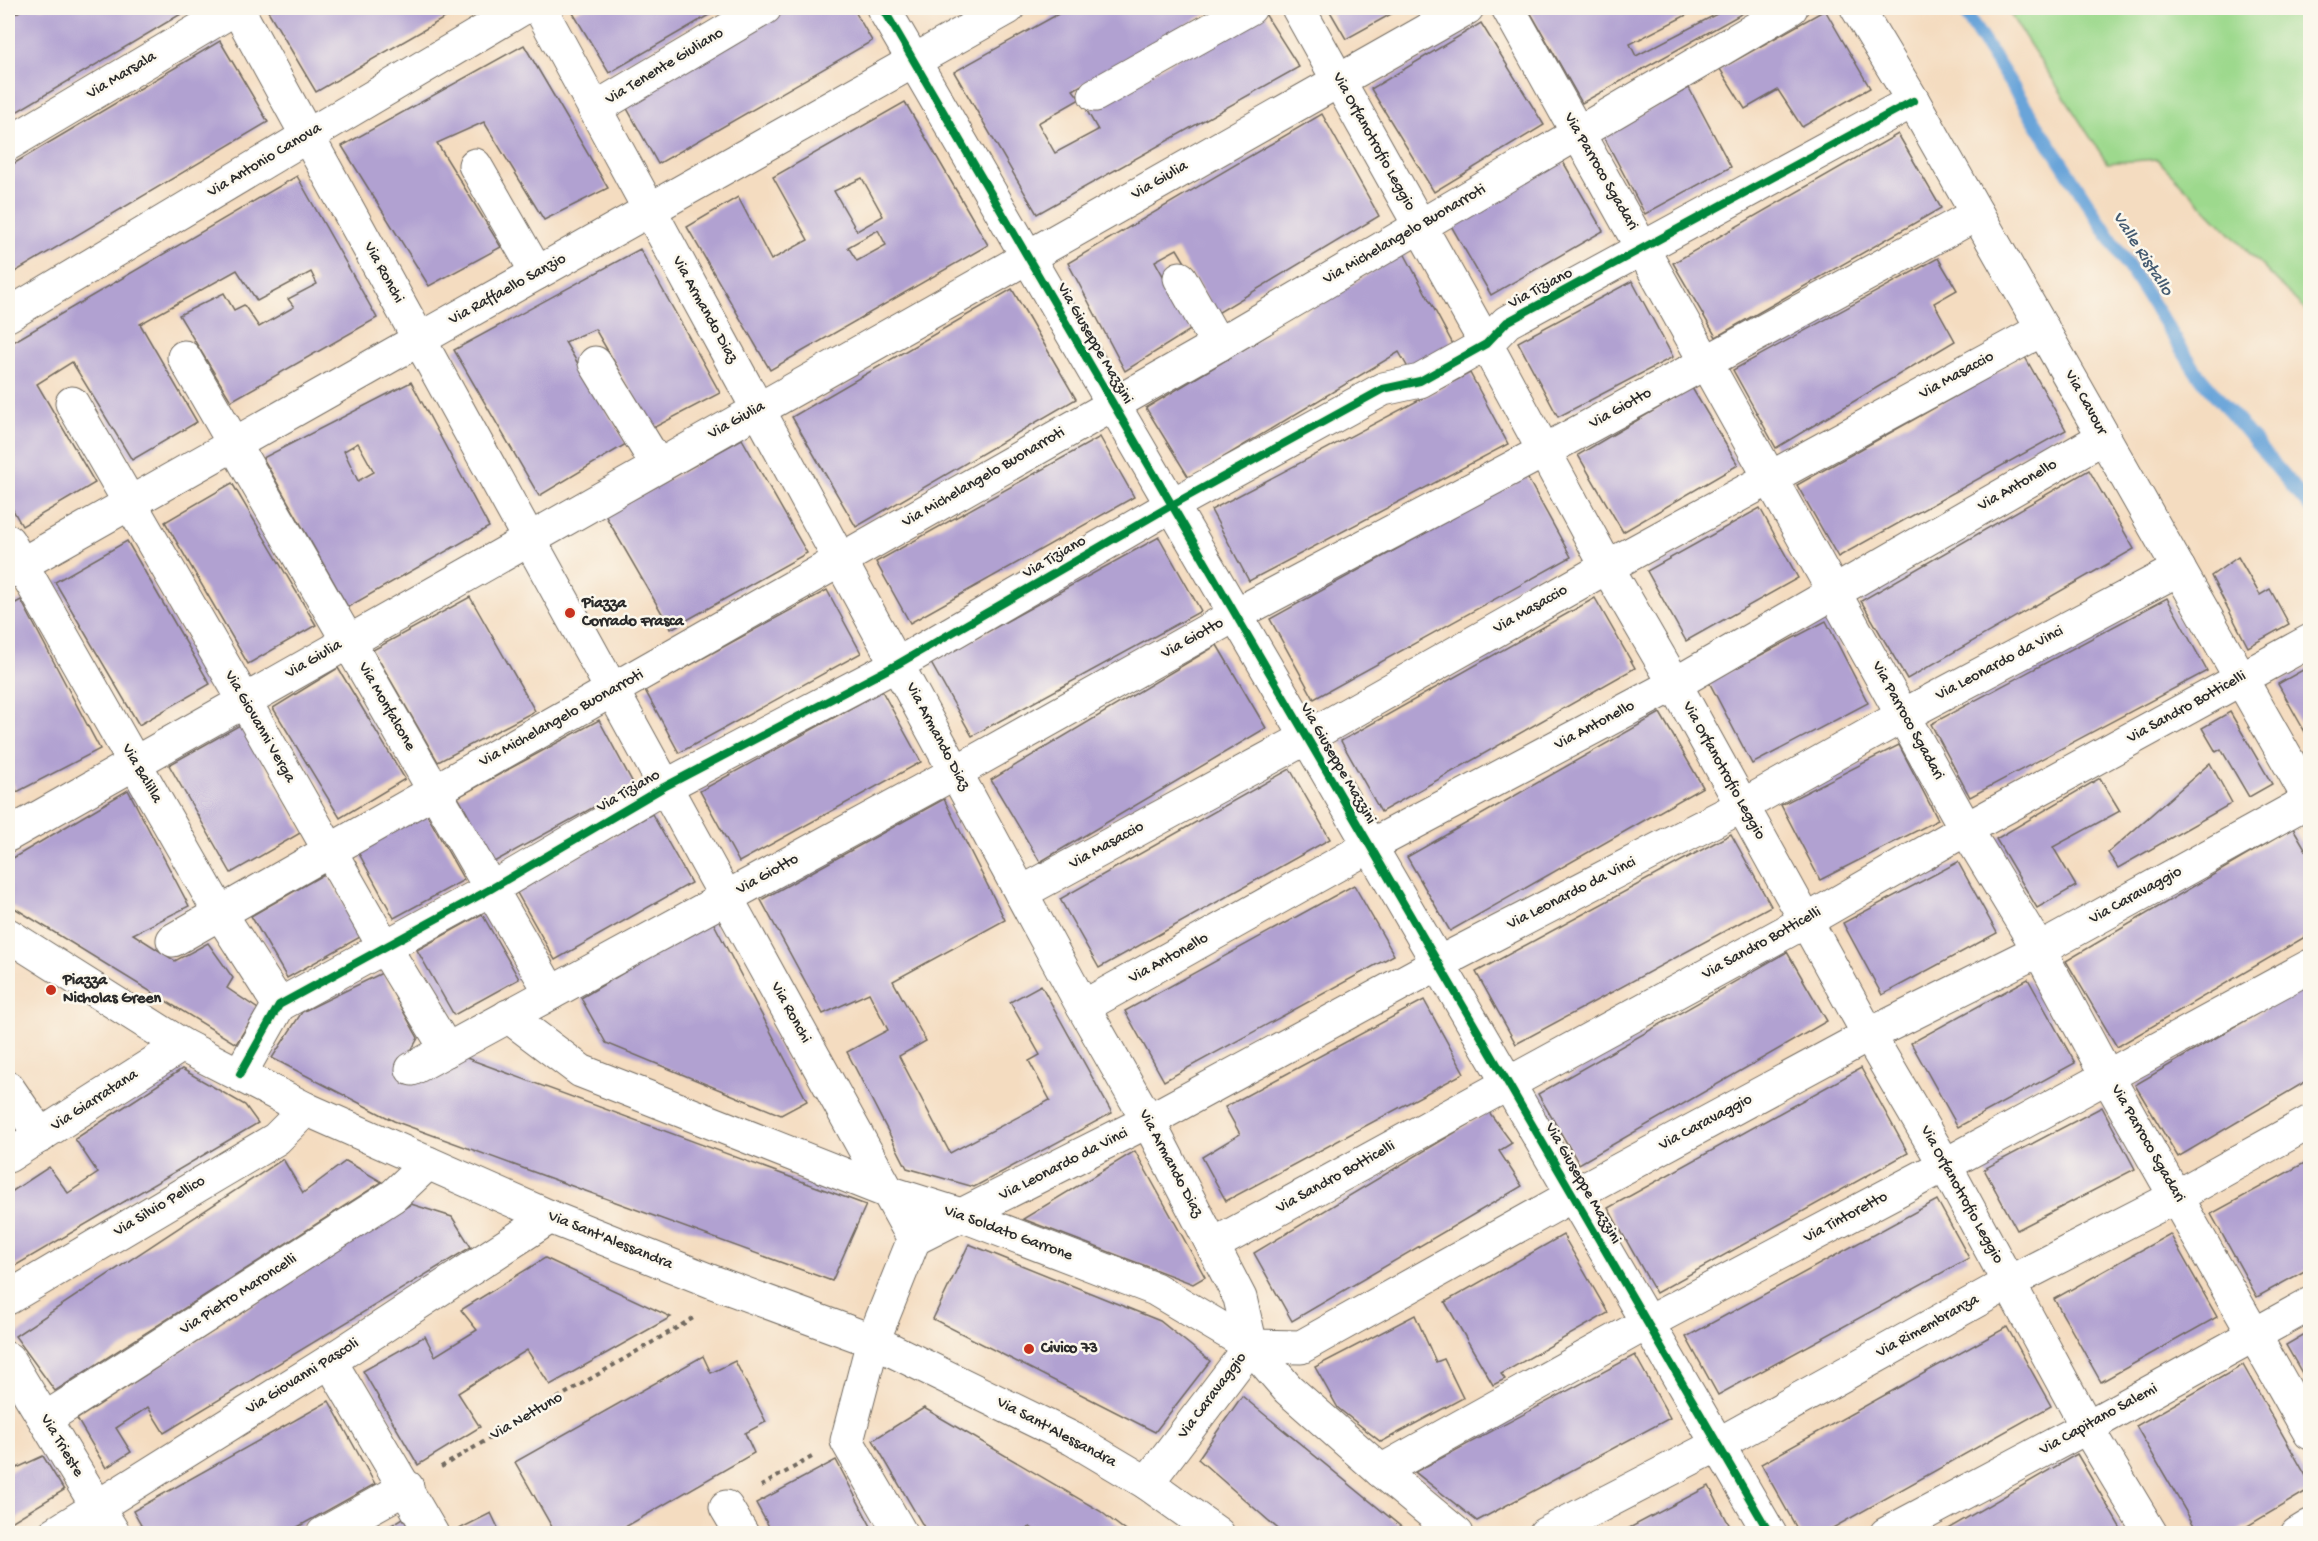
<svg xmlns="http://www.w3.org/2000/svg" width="2318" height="1541" viewBox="0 0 2318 1541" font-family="'Gochi Hand',sans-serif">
<rect width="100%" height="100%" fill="#fbf7ec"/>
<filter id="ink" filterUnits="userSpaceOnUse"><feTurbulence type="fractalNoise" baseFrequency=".0167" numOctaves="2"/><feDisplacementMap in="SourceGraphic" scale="12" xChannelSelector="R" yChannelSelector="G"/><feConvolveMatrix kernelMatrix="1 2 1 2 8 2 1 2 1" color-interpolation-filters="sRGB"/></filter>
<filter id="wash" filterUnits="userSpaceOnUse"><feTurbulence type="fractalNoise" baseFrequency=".008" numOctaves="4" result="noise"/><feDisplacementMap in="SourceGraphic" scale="24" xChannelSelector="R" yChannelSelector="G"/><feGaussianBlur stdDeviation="1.35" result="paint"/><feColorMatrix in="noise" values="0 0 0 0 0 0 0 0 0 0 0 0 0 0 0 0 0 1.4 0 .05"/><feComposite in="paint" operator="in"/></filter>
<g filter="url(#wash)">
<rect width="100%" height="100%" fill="#f4dcc0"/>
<polygon fill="#9dd98d" stroke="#64825c" stroke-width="1.5" points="2006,8 2310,8 2310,315 2157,159 2107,163"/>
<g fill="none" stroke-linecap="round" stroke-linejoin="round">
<polyline stroke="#69a4d9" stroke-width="14" points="1962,8 2197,373 2310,507"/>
</g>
<g id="blocks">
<g fill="#b1a1d1" fill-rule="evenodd">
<polygon points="25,8 191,8 8,117 8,18"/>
<polygon points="274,8 462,8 316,92 268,11"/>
<polygon points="582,8 721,8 609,73 573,13"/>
<polygon points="791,8 853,8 872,41 658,164 624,103"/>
<polygon points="1069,8 1216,8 1073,90 1080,99 1038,123 1055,153 1098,130 1087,111 1262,9 1299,67 1037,214 954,72"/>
<polygon points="1328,8 1402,8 1346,39"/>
<polygon points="1528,8 1700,8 1630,44 1636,56 1717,14 1713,8 1752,8 1582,103"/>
<polygon points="1825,10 1870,88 1802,127 1778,90 1745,109 1720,69"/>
<polygon points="1481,23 1544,125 1434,192 1371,89"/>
<polygon points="220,41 268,122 8,276 8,167"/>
<polygon points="524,45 608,188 544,220 484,122 437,143 501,247 429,286 342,146"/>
<polygon points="1689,88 1731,167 1645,214 1603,135"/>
<path d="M905 102 988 245 770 370 687 227 738 197 771 260 808 240 773 177ZM862 178 883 216 857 231 834 191ZM878 230 886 245 857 261 848 247Z"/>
<polygon points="1322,114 1379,216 1216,314 1177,249 1155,261 1192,329 1125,371 1068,263"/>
<polygon points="1898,134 1941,208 1716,337 1673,263"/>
<polygon points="1562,160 1603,231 1491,295 1450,224"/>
<polygon points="297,176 377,318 231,401 179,315 224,293 234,310 244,305 259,327 294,307 288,299 317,284 311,272 257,301 237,270 140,324 197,422 132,460 72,362 37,384 95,483 22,526 8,501 8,345"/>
<polygon points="640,249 720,393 653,428 595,329 565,342 626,444 539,496 454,350"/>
<polygon points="1404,253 1455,348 1411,373 1399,352 1189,478 1146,408"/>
<polygon points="1938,258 1957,290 1934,303 1955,341 1776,448 1733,370"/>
<polygon points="1632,281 1673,357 1558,417 1518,342"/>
<polygon points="1012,289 1076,399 856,527 792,417"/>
<polygon points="2025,357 2066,430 1838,557 1797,485"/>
<polygon points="1470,373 1508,444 1249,581 1211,510"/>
<path d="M411 382 489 527 348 607 263 458ZM358 443 374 472 358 481 344 451Z"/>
<polygon points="1692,388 1738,465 1623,532 1578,455"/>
<polygon points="1100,437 1134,497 910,623 876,562"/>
<polygon points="742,439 807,553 671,629 605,515"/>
<polygon points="2089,470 2134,549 1907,679 1861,601"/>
<polygon points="1527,477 1571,557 1314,699 1270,619"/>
<polygon points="232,483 316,625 248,664 165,522"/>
<polygon points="1760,508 1798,578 1686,641 1647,571"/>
<polygon points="1159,537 1201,611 972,736 931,663"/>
<polygon points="127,541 210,684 139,725 55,582"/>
<polygon points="2238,557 2260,595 2270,589 2289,624 2248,647 2211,576"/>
<polygon points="827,590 861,653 679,753 645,690"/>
<polygon points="470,597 535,711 438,762 373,650"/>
<polygon points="1595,598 1635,668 1381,812 1341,741"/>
<polygon points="2167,598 2207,671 1970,797 1931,724"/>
<polygon points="21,600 100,749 17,792 8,773 8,607"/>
<polygon points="1826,621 1868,703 1752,764 1709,682"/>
<polygon points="1217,645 1266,728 1040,862 991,780"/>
<polygon points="2310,666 2310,741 2278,684"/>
<polygon points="338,668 405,779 340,818 273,708"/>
<polygon points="882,691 921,762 739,862 700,791"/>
<polygon points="2230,712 2272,784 2249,797 2221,749 2216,752 2202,728"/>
<polygon points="1660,713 1703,787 1450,931 1407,857"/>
<polygon points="599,720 634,785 494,862 458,797"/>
<polygon points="240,725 302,832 231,873 169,765"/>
<polygon points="1899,745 1938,820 1820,880 1781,805"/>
<polygon points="2210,763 2232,803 2118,868 2108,853"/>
<polygon points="1290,769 1330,839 1099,968 1060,899"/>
<polygon points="2100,778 2120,811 2053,847 2076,886 2037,908 1996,839"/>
<polygon points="128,790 189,906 133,934 175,961 208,943 233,978 227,988 258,1009 236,1044 8,904 8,861"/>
<polygon points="944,799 1005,920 893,981 926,1041 899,1056 950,1153 1050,1100 1029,1061 1040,1055 1010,1002 1041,985 1112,1113 974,1187 907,1168 847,1052 888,1030 869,993 823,1014 761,900"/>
<polygon points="426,813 464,880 394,918 357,850"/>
<polygon points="652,814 691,883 555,960 516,891"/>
<polygon points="2293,828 2310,857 2310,934 2117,1047 2066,961"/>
<polygon points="1731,834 1771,906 1516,1044 1476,972"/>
<polygon points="1958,862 1997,933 1882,995 1843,923"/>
<polygon points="326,873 362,936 287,978 251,916"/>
<polygon points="1354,885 1394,955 1164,1081 1125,1011"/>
<polygon points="482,914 519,979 454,1015 417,950"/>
<polygon points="712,920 807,1101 781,1115 606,1043 581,998"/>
<polygon points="1787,952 1827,1021 1579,1164 1538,1094"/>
<polygon points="382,973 418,1038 400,1071 461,1056 866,1205 832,1281 394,1121 272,1058 302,1012"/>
<polygon points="2028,979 2075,1063 1958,1127 1911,1043"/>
<polygon points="2310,983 2310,1079 2178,1157 2135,1085"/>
<polygon points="1424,1000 1464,1073 1226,1201 1202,1157 1240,1134 1225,1107"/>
<polygon points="1861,1068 1908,1153 1656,1293 1608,1208"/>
<polygon points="182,1069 245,1105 258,1123 8,1270 8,1194 49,1167 68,1193 98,1173 75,1139"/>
<polygon points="2102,1107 2135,1169 2017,1230 1984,1169"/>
<polygon points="1489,1112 1512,1143 1499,1151 1522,1186 1292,1321 1254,1253"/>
<polygon points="1135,1151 1205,1277 1193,1284 1023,1219"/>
<polygon points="283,1159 303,1193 346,1161 382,1182 55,1391 15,1336"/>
<polygon points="2310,1160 2310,1268 2257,1297 2211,1214"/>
<polygon points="1937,1200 1969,1258 1718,1395 1686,1337"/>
<polygon points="411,1204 452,1217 471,1247 164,1433 148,1407 116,1428 131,1452 106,1468 77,1419"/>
<polygon points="2170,1234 2217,1317 2101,1382 2054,1299"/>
<polygon points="1563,1235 1608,1313 1501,1374 1505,1379 1493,1385 1445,1302"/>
<polygon points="969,1244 1160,1321 1210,1361 1155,1432 933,1319"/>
<polygon points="545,1258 671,1317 550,1385 527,1350 458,1393 480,1427 418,1465 363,1371 425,1336 435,1356 477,1330 461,1310"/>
<polygon points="1415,1315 1436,1362 1444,1359 1463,1398 1381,1442 1338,1408 1315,1367"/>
<polygon points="2007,1327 2051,1406 1822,1534 1800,1534 1761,1464"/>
<polygon points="2310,1331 2310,1387 2286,1345"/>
<polygon points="1635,1355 1670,1418 1477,1521 1415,1472"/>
<polygon points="703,1356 711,1373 735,1361 766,1422 745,1433 754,1453 613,1534 556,1534 515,1462"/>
<polygon points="2243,1365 2310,1483 2310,1489 2234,1534 2199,1534 2136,1426"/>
<polygon points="1242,1396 1410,1534 1284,1534 1198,1459"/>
<polygon points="329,1401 375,1484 285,1534 146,1534 133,1511"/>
<polygon points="924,1408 1100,1511 1130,1534 1039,1534 1030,1527 1017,1534 928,1534 873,1440"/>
<polygon points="2077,1454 2124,1534 1939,1534"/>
<polygon points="43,1456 64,1490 8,1524 8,1472"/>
<polygon points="836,1460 875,1534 773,1534 756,1503"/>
<polygon points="1709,1486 1734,1534 1618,1534"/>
<polygon points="491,1513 501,1534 461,1534 459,1529"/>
<polygon points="403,1518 412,1534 377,1534"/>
</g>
</g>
</g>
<g filter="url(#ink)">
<use href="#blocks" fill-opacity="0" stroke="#71695f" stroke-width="1.5"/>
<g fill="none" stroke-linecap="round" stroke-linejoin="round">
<g stroke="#71695f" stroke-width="35">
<g id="street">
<polyline points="540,8 1083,1007 1148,1121 1240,1298 1251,1346"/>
<polyline points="883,8 1770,1534"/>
<polyline points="1298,8 1486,344 1607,567 1675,684 1869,1035 1945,1165 2087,1427 2151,1534"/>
<polyline points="1508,8 1966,829 2039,950 2108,1078 2310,1433"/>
<polyline points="1857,8 1913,101 2310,800"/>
<polyline points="1095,95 1250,8"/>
<polyline points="596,108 765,8"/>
<polyline points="307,136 523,8"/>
<polyline points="8,144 236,8"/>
<polyline points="475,165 537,273"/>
<polyline points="1180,278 1218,345"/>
<polyline points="420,339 1008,8"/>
<polyline points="184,357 551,993"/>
<polyline points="595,363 658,466"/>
<polyline points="72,403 244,700 385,948 447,1050"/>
<polyline points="8,541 220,913 279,1005"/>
<polyline points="8,835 1467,8"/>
<polyline points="1021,893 1306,738 1607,567 2043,329"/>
<polyline points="173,940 1218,345 1791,8"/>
<polyline points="1083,1007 1370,846 1675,684 2104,437"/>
<polyline points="508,1016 581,1071 888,1192 964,1216 1155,1289 1251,1346 1288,1389 1381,1471 1457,1534"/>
<polyline points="412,1069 956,772 1235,615 1544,451 1977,214"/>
<polyline points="240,1074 279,1005 489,890 664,787 898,664 1172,505 1383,389 1420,381 1486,344 1507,322 1913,101"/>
<polyline points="8,1088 41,1136"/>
<polyline points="8,1156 182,1045"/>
<polyline points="914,1239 1148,1121 1437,964 1742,806 1904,715 2179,569"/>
<polyline points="1213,1245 1806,921 1966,829 2310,641"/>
<polyline points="8,1298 276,1139 306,1109"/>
<polyline points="873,1341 847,1441 901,1534"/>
<polyline points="1251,1346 1301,1347 1573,1195 1869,1035 2039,950 2310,800"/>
<polyline points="8,1359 114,1534"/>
<polyline points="330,1361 432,1534"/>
<polyline points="45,1419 393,1196 428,1163"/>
<polyline points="1381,1471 1647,1323 1945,1165 2310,966"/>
<polyline points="1147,1483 1251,1346"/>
<polyline points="726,1507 742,1534"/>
<polyline points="54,1534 330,1361 550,1217"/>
<polyline points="323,1534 407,1487"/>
<polyline points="1545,1534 1717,1445 2010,1282 2177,1196 2310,1122"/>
<polyline points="1886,1534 2087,1427 2310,1304"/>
<polyline points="2297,1534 2310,1526"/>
</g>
</g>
<g stroke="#71695f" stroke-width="35">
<g id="secondary">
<polyline points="237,8 914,1239 873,1341"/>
<polyline points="8,315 307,136"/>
<polyline points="8,572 420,339"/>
<polyline points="8,935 182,1045 306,1109 550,1217 713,1282 873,1341 1073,1439 1147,1483 1218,1534"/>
</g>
</g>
<g stroke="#71695f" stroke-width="4" stroke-dasharray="4.5 4.5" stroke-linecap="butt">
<polyline points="441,1467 695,1317"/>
<polyline points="761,1486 812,1457"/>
<polyline points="680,1534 693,1526"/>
</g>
<use href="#street" stroke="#fff" stroke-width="33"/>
<use href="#secondary" stroke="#fff" stroke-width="33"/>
<g stroke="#fbf7ec" stroke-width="11">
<g id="cycleway">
<polyline points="883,8 1770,1534"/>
<polyline points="240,1074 279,1005 489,890 664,787 898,664 1172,505 1383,389 1420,381 1486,344 1507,322 1913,101"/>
</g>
</g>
<use href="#cycleway" stroke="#00873e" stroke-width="8"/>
</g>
</g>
<g fill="#c8321e" stroke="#fbf7ec" stroke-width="2">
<circle cx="570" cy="613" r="6"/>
<circle cx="51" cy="990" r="6"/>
<circle cx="1029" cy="1349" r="6"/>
</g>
<g text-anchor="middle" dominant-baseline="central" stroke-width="5" stroke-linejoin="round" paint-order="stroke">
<g font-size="16" fill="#2b2b2b" stroke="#fbf7ec">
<text transform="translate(665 67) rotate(-31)">Via Tenente Giuliano</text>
<text transform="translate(122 76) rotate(-31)">Via Marsala</text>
<text transform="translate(1373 142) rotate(61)">Via Orfanotrofio Leggio</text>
<text transform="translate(265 161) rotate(-31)">Via Antonio Canova</text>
<text transform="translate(1600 172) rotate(60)">Via Parroco Sgadari</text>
<text transform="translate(1160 181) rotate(-30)">Via Giulia</text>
<text transform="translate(1405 235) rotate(-30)">Via Michelangelo Buonarroti</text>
<text transform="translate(383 273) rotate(61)">Via Ronchi</text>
<text transform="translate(1541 289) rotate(-28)">Via Tiziano</text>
<text transform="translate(508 290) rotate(-29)">Via Raffaello Sanzio</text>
<text transform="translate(704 310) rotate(61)">Via Armando Diaz</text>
<text transform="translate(1094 344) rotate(60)">Via Giuseppe Mazzini</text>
<text transform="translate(1957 376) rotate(-29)">Via Masaccio</text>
<text transform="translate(2085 403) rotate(61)">Via Cavour</text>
<text transform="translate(1621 409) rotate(-29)">Via Giotto</text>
<text transform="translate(737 421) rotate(-29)">Via Giulia</text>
<text transform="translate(984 478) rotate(-30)">Via Michelangelo Buonarroti</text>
<text transform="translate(2018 486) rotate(-30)">Via Antonello</text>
<text transform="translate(1055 558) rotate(-30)">Via Tiziano</text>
<text transform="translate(1531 610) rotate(-30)">Via Masaccio</text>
<text transform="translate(1193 639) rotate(-29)">Via Giotto</text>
<text transform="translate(314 660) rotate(-30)">Via Giulia</text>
<text transform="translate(2000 664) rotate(-28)">Via Leonardo da Vinci</text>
<text transform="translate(386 707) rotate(60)">Via Monfalcone</text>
<text transform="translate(2187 708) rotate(-29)">Via Sandro Botticelli</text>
<text transform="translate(562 719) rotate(-29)">Via Michelangelo Buonarroti</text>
<text transform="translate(1907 721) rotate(61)">Via Parroco Sgadari</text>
<text transform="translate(1595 726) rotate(-28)">Via Antonello</text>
<text transform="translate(259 727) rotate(60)">Via Giovanni Verga</text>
<text transform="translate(937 737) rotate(62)">Via Armando Diaz</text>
<text transform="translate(1337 764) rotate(60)">Via Giuseppe Mazzini</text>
<text transform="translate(1723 771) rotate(61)">Via Orfanotrofio Leggio</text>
<text transform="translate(141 774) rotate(60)">Via Balilla</text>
<text transform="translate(629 792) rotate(-30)">Via Tiziano</text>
<text transform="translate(1107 846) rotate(-29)">Via Masaccio</text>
<text transform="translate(768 875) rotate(-29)">Via Giotto</text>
<text transform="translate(1572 894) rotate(-27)">Via Leonardo da Vinci</text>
<text transform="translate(2136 896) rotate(-29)">Via Caravaggio</text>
<text transform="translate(1762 944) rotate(-29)">Via Sandro Botticelli</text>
<text transform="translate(1169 959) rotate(-29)">Via Antonello</text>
<text transform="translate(790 1013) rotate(61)">Via Ronchi</text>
<text transform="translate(95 1101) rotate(-33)">Via Giarratana</text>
<text transform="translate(1706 1123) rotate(-28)">Via Caravaggio</text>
<text transform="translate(2147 1144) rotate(60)">Via Parroco Sgadari</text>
<text transform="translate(1170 1164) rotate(62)">Via Armando Diaz</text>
<text transform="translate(1064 1165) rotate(-27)">Via Leonardo da Vinci</text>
<text transform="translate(1336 1178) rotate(-29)">Via Sandro Botticelli</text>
<text transform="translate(1582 1184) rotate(60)">Via Giuseppe Mazzini</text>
<text transform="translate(1961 1195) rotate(61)">Via Orfanotrofio Leggio</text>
<text transform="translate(160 1207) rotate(-31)">Via Silvio Pellico</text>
<text transform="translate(1846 1218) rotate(-28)">Via Tintoretto</text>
<text transform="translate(1008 1234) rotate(20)">Via Soldato Garrone</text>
<text transform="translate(610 1241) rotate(22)">Via Sant'Alessandra</text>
<text transform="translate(239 1295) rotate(-33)">Via Pietro Maroncelli</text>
<text transform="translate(1928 1327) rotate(-29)">Via Rimembranza</text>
<text transform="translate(303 1377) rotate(-32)">Via Giovanni Pascoli</text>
<text transform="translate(1213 1396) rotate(-53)">Via Caravaggio</text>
<text transform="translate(527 1417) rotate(-30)">Via Nettuno</text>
<text transform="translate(2099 1420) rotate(-29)">Via Capitano Salemi</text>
<text transform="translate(1056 1433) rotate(28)">Via Sant'Alessandra</text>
<text transform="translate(61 1446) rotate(59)">Via Trieste</text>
</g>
<g font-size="16" font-weight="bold" fill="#2b2b2b" stroke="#fbf7ec" text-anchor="start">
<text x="582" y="604">Piazza<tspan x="582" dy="18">Corrado Frasca</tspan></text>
<text x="63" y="981">Piazza<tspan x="63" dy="18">Nicholas Green</tspan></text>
<text x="1041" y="1349">Civico 73</text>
</g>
<g font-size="18" font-style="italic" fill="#445b71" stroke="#fbf7ec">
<text transform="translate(2142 254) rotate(57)">Valle Ristallo</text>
</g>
</g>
<rect width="2318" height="1541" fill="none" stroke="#fbf7ec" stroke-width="30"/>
</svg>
